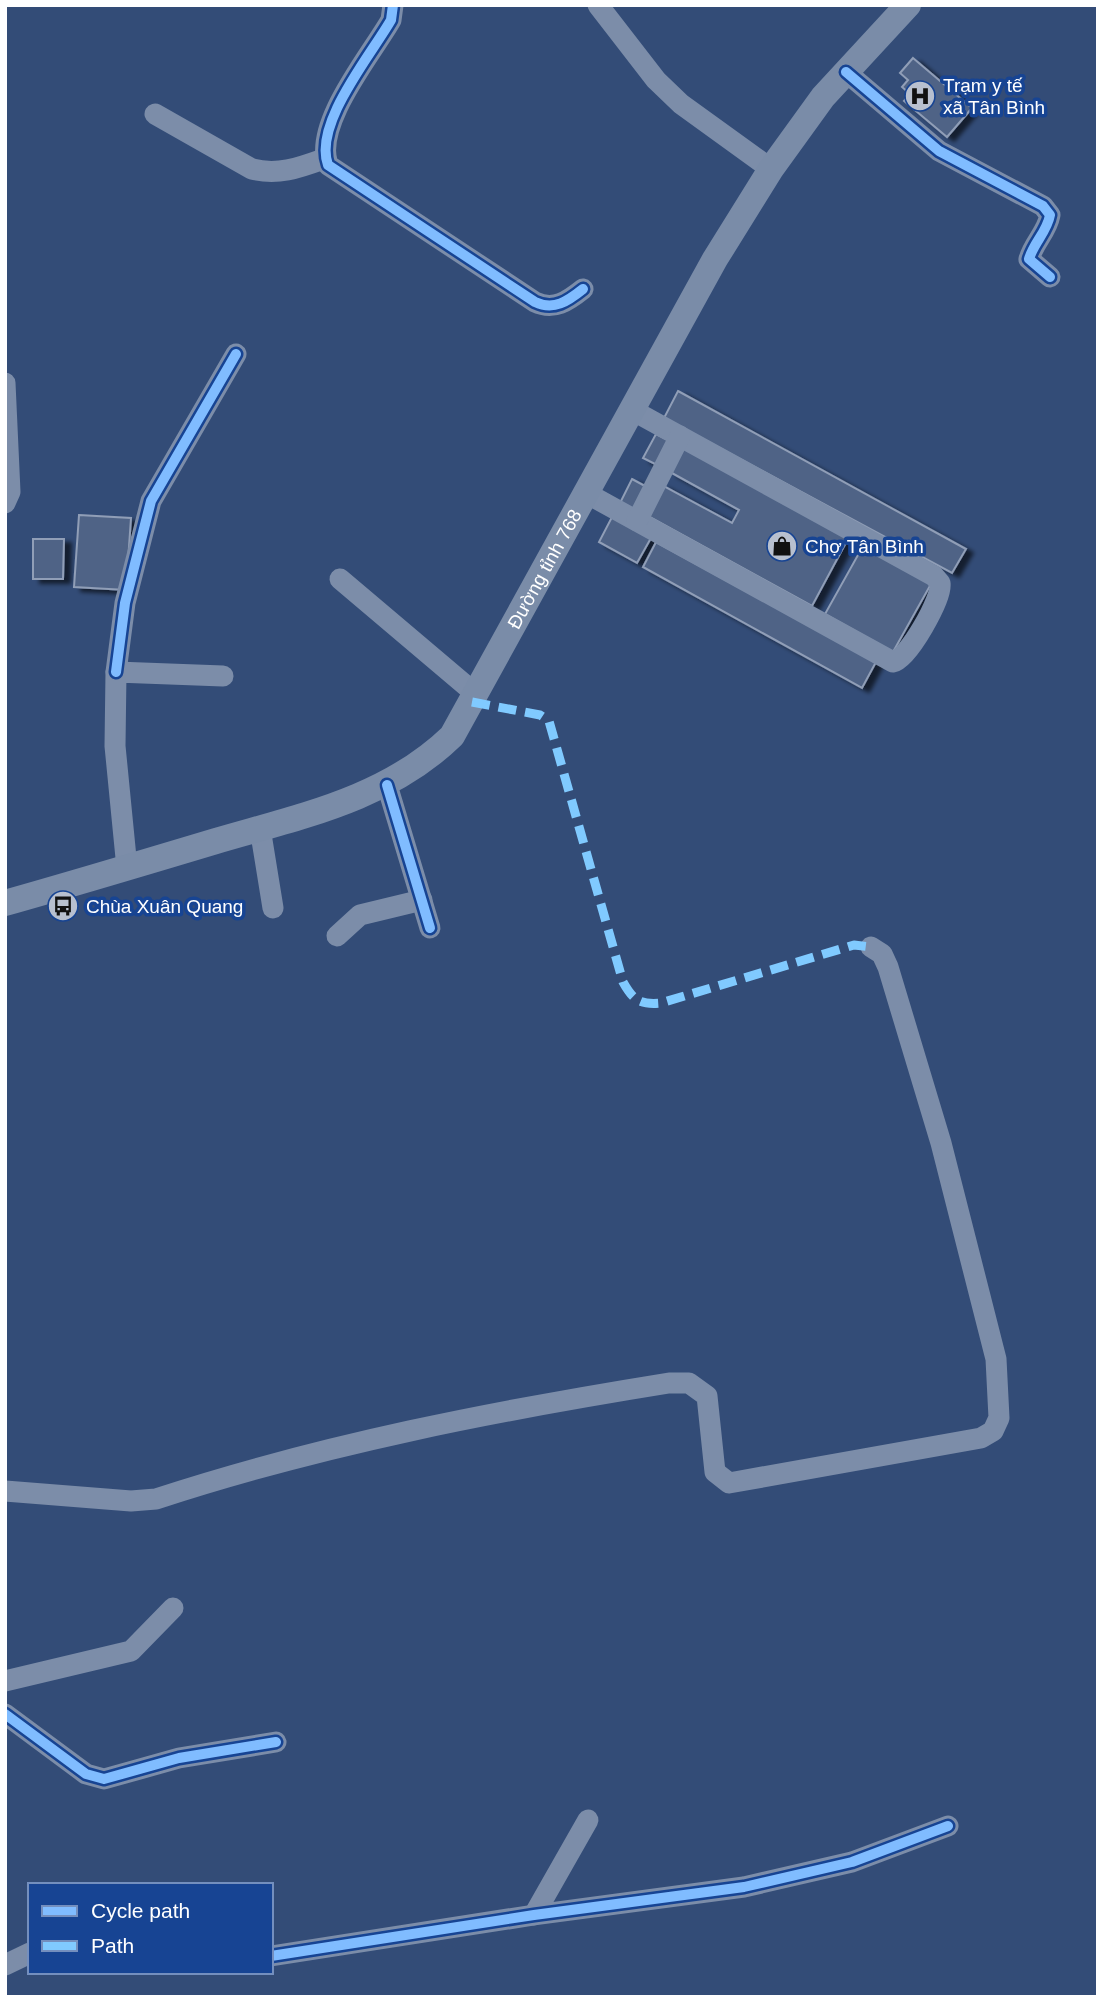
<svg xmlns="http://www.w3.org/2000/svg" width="1103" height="2002" viewBox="0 0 1103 2002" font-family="Helvetica,sans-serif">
<defs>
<filter id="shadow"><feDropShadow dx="7" dy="4" stdDeviation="2" flood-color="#0009"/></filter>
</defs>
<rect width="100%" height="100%" fill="#334c77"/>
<g fill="#506486" stroke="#909eb7" stroke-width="2" filter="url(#shadow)">
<polygon points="913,58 972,108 947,137 904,101 910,94 902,87 908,80 900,73"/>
<polygon points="678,391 966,549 952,573 664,418"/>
<polygon points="656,434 670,441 657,465 643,458"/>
<polygon points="683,447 849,537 812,606 646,515 662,485 732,523 739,510 670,472"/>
<polygon points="632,479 645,486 633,510 620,503"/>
<polygon points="79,515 131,518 126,590 74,587"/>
<polygon points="612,517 651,538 637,563 599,542"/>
<polygon points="33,539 64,539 63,579 33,579"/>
<polygon points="656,542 876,662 862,688 643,567"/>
<polygon points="863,546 931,584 893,652 825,614"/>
</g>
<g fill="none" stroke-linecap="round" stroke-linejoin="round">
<g stroke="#7c8da9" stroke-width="21">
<path d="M393 5 391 20C371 55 313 124 328 165L535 302C554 311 568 301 583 289"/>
<polyline points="598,5 656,80 681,104 771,169"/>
<path d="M846 72 939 151 1043 206 1050 215C1047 232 1034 242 1029 259L1050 277"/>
<path d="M155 114 252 169C279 176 301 167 326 158"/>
<polyline points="5,383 10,492 5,503"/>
<path d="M586 493 893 662C908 659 943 597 940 583L934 576 632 410"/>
<polyline points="637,521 680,436"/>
<polyline points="340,579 477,695"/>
<polyline points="116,672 125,603 151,501 236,354"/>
<polyline points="387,785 430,928"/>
<polyline points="260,828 273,908"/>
<polyline points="127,868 115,746 116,672 223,676"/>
<polyline points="337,936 360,915 422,900"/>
<path d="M5 1491 131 1501 156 1499C324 1444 495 1411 669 1383H689L707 1396 715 1472 729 1483 981 1438 993 1431 999 1418 996 1359 941 1143 888 967 882 954 871 947"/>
<polyline points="5,1681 131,1651 173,1608"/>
<polyline points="5,1714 86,1774 104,1779 179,1758 276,1742"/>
<polyline points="534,1915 588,1820"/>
<polyline points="271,1956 534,1915 744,1887 852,1862 948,1826"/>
<polyline points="5,1965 30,1953"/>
</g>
<path stroke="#7a8ca8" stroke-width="26" id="s1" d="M5 903C76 883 146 862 216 841 301 816 387 799 452 736L715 259 771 169 823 97 908 5"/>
<path stroke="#80caff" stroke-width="9" stroke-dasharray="18 9" stroke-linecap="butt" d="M472 702 540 715 549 721 623 982C633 1000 640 1005 661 1003L854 945 871 947"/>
<g stroke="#174493" stroke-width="15">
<g id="cycleway">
<path d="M393 5 391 20C371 55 313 124 328 165L535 302C554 311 568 301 583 289"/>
<path d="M846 72 939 151 1043 206 1050 215C1047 232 1034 242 1029 259L1050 277"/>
<polyline points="116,672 125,603 151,501 236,354"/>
<polyline points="387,785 430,928"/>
<polyline points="5,1714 86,1774 104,1779 179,1758 276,1742"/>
<polyline points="271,1956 534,1915 744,1887 852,1862 948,1826"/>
</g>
</g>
<use href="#cycleway" stroke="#80bcff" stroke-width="10"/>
</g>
<defs>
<g id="hospital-disc" transform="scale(1.575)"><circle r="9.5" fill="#b8c0cf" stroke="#174493"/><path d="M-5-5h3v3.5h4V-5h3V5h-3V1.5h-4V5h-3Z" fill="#111"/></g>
<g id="shop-disc" transform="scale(1.575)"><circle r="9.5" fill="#b8c0cf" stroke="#174493"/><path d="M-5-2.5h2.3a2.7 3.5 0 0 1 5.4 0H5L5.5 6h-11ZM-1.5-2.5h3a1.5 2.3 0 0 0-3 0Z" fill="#111"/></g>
<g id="bus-disc" transform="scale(1.575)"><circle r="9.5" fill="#b8c0cf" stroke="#174493"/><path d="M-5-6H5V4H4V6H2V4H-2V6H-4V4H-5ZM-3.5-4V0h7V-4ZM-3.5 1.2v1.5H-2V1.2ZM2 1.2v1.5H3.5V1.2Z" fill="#111"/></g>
</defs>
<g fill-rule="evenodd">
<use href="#hospital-disc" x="920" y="96"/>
<use href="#shop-disc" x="782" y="546"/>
<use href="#bus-disc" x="63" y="906"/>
</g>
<g text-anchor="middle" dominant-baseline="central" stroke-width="7" stroke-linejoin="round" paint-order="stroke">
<g font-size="19" fill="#fff" stroke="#174493" text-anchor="start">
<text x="943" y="85">Trạm y tế<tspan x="943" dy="22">xã Tân Bình</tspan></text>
<text x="805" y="546">Chợ Tân Bình</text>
<text x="86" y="906">Chùa Xuân Quang</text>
</g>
<g font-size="19" fill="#fff" stroke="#174493">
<text stroke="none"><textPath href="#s1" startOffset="672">Đường tỉnh 768</textPath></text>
</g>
</g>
<rect width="1103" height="2002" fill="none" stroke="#ffffff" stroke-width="14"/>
<rect x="28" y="1883" width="245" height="91" fill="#174493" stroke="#748fbe" stroke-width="2"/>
<rect x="42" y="1906" width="35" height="10" fill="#80bcff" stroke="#748fbe" stroke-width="2"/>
<text x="91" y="1918" font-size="21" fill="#ffffff">Cycle path</text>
<rect x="42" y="1941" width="35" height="10" fill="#80caff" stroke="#748fbe" stroke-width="2"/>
<text x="91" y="1953" font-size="21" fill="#ffffff">Path</text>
</svg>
